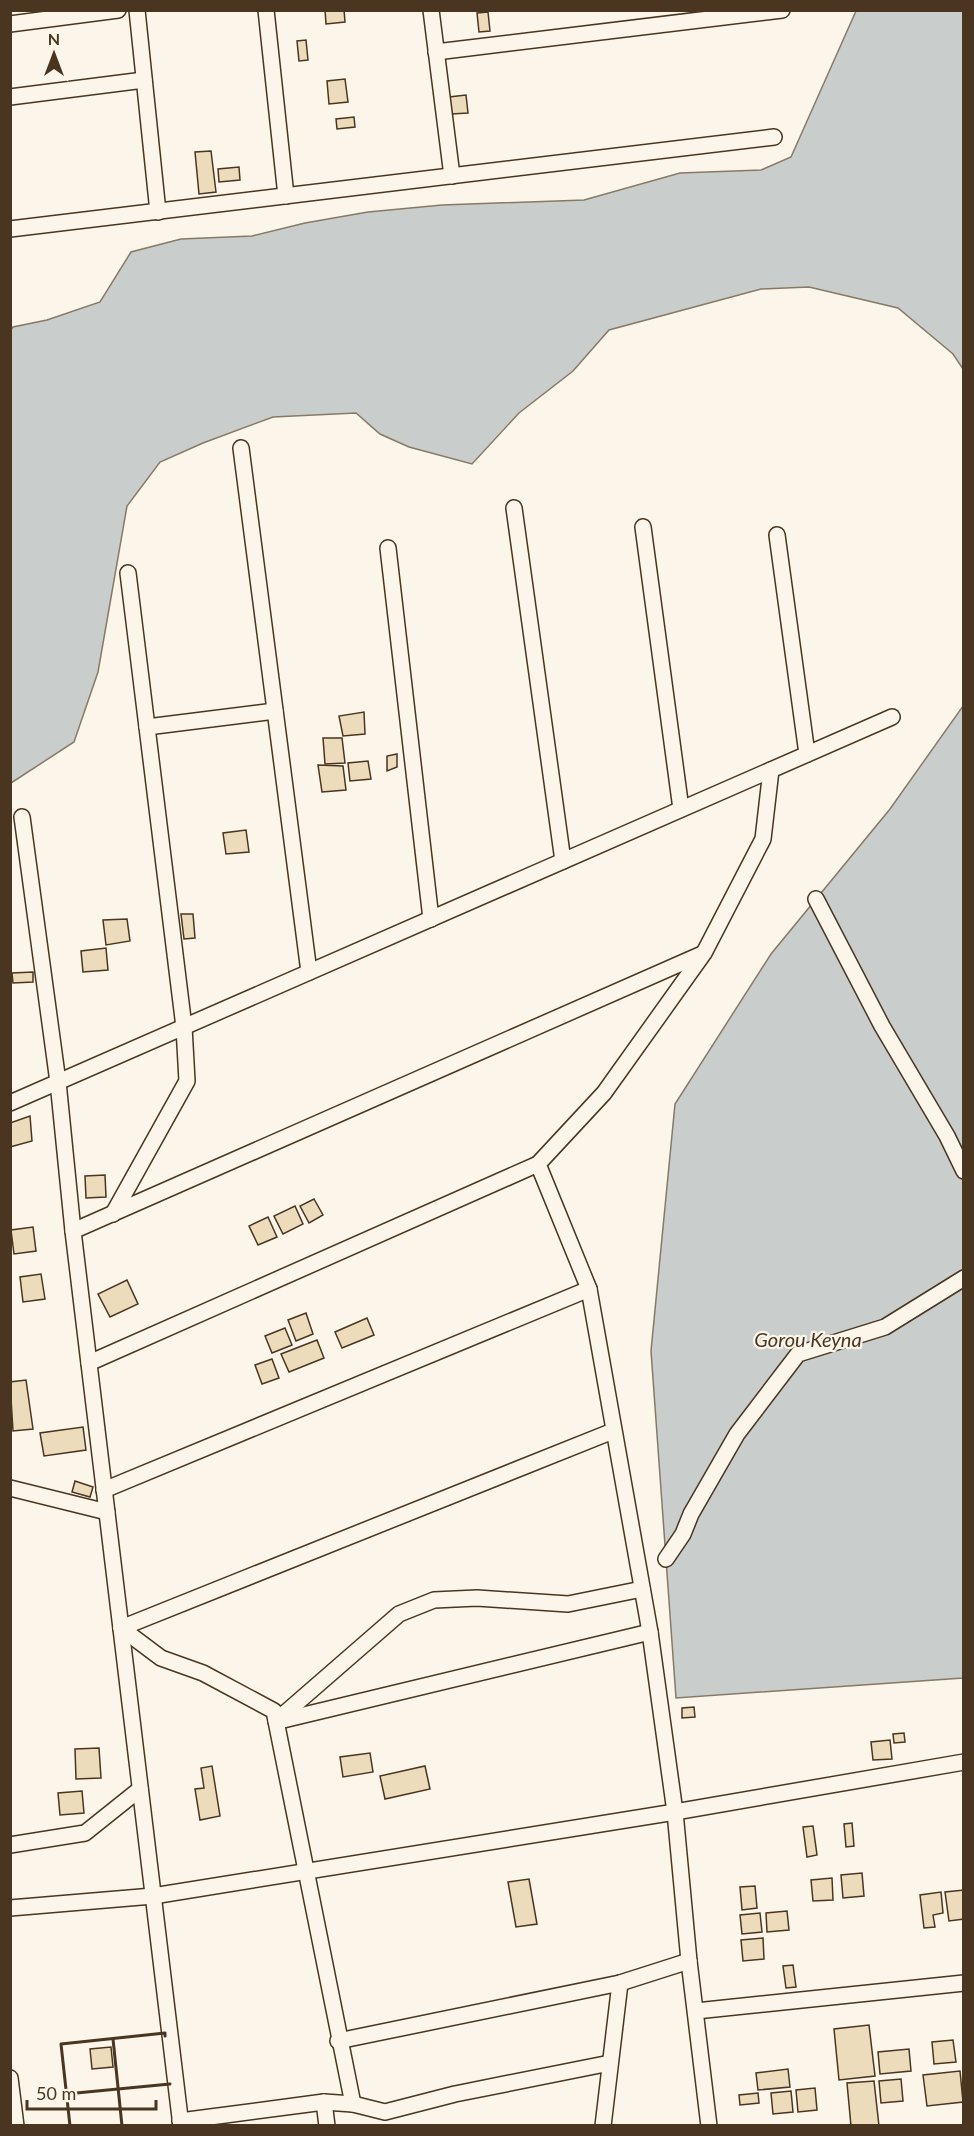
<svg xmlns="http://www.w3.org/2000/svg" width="974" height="2136" viewBox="0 0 974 2136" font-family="Lato,sans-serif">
<rect width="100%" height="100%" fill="#fbf6e9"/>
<g fill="#c9cecd" stroke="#887966" stroke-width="1.5">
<polygon points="856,11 963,11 963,369 953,354 898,308 809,287 761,289 609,330 573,371 519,413 472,464 409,447 380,434 356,413 273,417 203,443 160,462 127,506 98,672 74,742 11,783 10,331 13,327 47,320 100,302 131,252 181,239 252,236 305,223 368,212 442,205 584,200 680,173 761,170 791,157"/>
<polygon points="963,706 963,1678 676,1698 651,1351 675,1104 771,954 890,809"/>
</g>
<g fill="#ecdcbc" stroke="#4a3520" stroke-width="1.5">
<polygon points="325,10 344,10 345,22 326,24"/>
<polygon points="488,12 490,31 479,32 477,13"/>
<polygon points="306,40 308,60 299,61 297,41"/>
<polygon points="345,79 348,102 329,104 327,81"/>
<polygon points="466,95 468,113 451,114 449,97"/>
<polygon points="354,117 355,127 337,129 336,119"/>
<polygon points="211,151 216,192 199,194 195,152"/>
<polygon points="239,167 240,180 219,182 218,169"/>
<polygon points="364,712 365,734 343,736 339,716"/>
<polygon points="323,738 342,738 345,763 325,764"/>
<polygon points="397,754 397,767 387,771 387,756"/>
<polygon points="368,761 371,779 350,781 348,763"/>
<polygon points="318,765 343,766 346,790 322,792"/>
<polygon points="246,830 249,852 226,854 223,833"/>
<polygon points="181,914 193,914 195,938 184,939"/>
<polygon points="127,919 130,941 106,945 103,920"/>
<polygon points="106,948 108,970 83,972 81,951"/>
<polygon points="33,972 33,982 13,983 12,973"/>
<polygon points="30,1116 32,1141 10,1147 10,1123"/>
<polygon points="105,1175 106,1197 86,1198 85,1176"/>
<polygon points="314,1199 323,1215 309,1223 300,1206"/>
<polygon points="295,1206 303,1224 283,1234 274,1216"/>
<polygon points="268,1217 277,1237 258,1245 249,1226"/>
<polygon points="33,1227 36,1251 14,1254 11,1230"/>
<polygon points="41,1274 45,1299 23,1302 20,1277"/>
<polygon points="127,1280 138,1304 110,1317 98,1294"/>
<polygon points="306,1313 313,1334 296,1341 288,1320"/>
<polygon points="367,1318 374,1335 342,1348 335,1332"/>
<polygon points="285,1328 292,1345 272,1353 265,1336"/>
<polygon points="317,1340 324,1358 289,1372 281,1354"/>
<polygon points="272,1359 279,1378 262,1384 255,1365"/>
<polygon points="26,1380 33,1429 13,1431 10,1382"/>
<polygon points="83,1427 86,1450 44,1456 40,1433"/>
<polygon points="75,1481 93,1487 90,1497 72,1492"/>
<polygon points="694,1707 695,1717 682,1718 682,1708"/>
<polygon points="904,1733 905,1742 894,1743 893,1734"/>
<polygon points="890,1740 892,1759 873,1760 871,1742"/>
<polygon points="99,1748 101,1778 76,1779 75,1749"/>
<polygon points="370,1753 373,1772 343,1777 340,1757"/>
<polygon points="212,1766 220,1816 200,1820 195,1789 204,1788 201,1768"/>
<polygon points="425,1766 430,1789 385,1799 380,1776"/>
<polygon points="82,1791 84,1813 60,1815 58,1793"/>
<polygon points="852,1823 854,1846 846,1847 844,1824"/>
<polygon points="813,1826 817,1855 807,1857 803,1827"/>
<polygon points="862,1873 864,1896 843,1898 841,1875"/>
<polygon points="832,1878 833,1900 813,1901 811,1880"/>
<polygon points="529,1879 537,1924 516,1927 508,1882"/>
<polygon points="755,1886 757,1908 742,1910 740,1887"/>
<polygon points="964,1890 964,1919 949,1921 945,1892"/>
<polygon points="941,1892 943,1913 933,1915 935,1927 924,1928 920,1895"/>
<polygon points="787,1911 789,1930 767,1932 766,1913"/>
<polygon points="760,1913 762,1932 742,1934 740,1915"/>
<polygon points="763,1938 764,1959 743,1961 741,1940"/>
<polygon points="793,1965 796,1987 786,1988 783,1966"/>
<polygon points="869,2025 875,2076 839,2080 834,2029"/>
<polygon points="953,2040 956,2062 934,2064 932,2042"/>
<polygon points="111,2047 113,2067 92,2069 90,2049"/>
<polygon points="909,2049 911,2071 880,2074 878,2052"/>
<polygon points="788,2069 790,2087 758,2090 756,2073"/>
<polygon points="960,2071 963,2102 927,2106 923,2075"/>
<polygon points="901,2079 903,2101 881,2103 879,2081"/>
<polygon points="874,2081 879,2126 851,2126 847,2083"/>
<polygon points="815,2088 817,2110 798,2112 796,2090"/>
<polygon points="791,2091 793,2112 773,2114 771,2093"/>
<polygon points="758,2093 759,2103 740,2105 739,2095"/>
</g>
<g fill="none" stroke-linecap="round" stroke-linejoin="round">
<g stroke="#4a3520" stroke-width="18">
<g id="street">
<polyline points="137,10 158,212"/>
<polyline points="266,10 286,196"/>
<polyline points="431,10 452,176"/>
<polyline points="10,24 118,10"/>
<polyline points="436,52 782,10"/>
<polyline points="10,97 144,80"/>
<polyline points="10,229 774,137"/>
<polyline points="241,448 309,972"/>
<polyline points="514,508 563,861"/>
<polyline points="643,527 681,809"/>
<polyline points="777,535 807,754"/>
<polyline points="388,548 431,919"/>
<polyline points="147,727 275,711"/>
<polyline points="22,817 58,1082 73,1231 181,2126"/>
<polyline points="816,899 882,1026 947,1136 964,1171"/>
<polyline points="10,1103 892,717"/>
<polyline points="113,1214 187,1081 184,1027 128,573"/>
<polyline points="73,1231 702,954"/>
<polyline points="89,1363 538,1164"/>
<polyline points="10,1488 107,1512"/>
<polyline points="104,1490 589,1289"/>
<polyline points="666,1559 683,1534 691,1514 737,1434 798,1354 885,1327 964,1278"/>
<polyline points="121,1628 161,1658 203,1673 274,1711 353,2104"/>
<polyline points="121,1628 613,1431"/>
<polyline points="276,1721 399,1614 434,1600 477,1598 568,1604 642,1589"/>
<polyline points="279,1721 650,1632"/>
<polyline points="10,1845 85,1833 140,1789"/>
<polyline points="10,1908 153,1896 675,1812 964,1762"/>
<polyline points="696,2011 964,1983"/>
<polyline points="338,2041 620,1983 689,1961"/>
<polyline points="10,2078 16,2126"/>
<polyline points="324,2102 327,2126"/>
<polyline points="180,2121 324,2102 353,2104 385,2112 455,2094 610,2063"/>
<polyline points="603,2126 620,1983"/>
<polyline points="709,2126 689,1961 675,1812 650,1632 589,1289 538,1164 604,1093 704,953 763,839 771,770"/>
</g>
</g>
<use href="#street" stroke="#fbf6e9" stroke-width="15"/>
<g stroke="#4a3520" stroke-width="3">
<polyline points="113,2039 122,2126"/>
<polyline points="66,2094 170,2084"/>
<polyline points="70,2126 61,2044 165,2033 165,2036"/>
</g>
</g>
<g text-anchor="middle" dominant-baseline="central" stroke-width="4.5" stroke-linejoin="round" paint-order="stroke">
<g font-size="20" font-style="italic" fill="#4a3520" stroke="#fbf6e9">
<text x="808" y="1339">Gorou Keyna</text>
</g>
</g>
<rect width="974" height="2136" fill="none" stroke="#4a3520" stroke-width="24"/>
<g transform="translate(54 54)" stroke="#fbf6e9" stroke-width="4.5" paint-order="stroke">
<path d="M0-4.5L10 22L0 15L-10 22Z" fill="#4a3520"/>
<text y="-9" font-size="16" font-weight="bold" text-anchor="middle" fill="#4a3520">N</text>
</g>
<path d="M27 2100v9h129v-9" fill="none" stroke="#4a3520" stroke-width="3"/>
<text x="36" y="2100" font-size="18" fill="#4a3520" stroke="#fbf6e9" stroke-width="4.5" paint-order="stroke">50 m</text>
</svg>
